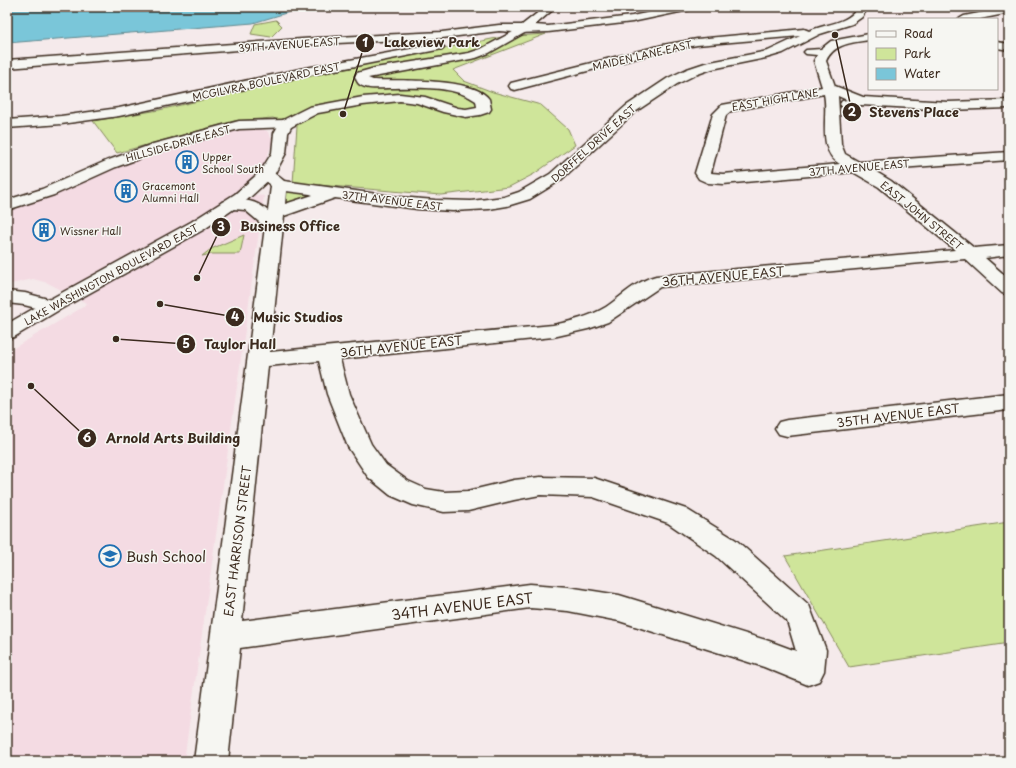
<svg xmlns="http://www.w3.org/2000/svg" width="1016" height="768" viewBox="0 0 1016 768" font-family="'Playpen Sans',sans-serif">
<rect width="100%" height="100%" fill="#f5eaeb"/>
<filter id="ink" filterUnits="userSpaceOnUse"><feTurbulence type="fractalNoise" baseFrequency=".025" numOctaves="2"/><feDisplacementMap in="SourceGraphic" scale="8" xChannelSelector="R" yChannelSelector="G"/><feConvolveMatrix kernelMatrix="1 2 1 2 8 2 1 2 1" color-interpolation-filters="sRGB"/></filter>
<g filter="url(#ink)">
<polygon fill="#f4dbe3" points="243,128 258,128 267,131 273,141 262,170 241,193 264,196 184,761 7,761 7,352 88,304 48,283 33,279 7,285 7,208 147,154"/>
<g fill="#cfe59a" stroke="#85885c">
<polygon points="276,20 282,26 271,37 251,34 255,24"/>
<polygon points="546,34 453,70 464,81 493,92 541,105 568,129 575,145 534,174 509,187 441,195 293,183 297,126 273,118 234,121 117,153 93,121 159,110 333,70 502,37"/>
<polygon points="285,191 319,194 284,206"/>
<polygon points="244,235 240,254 212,254 202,256 211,249"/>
<polygon points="1009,522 1009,643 849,667 785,556"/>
</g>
<polygon fill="#7ac6d9" stroke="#61888e" points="7,7 306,7 253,23 7,43"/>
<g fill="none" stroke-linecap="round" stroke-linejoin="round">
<g stroke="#3b2a1e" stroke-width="3">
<g id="minor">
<polygon points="545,7 556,7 535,25 548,26 632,16 674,7 694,7 689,10 632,22 548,32 517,33 513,32 499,31 442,38 316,44 7,68 7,60 316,38 442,32 499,25 522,25"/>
<path d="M858 7H868L862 17 852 24 820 34 783 53 766 58 712 69 695 75 677 84 635 112 561 180 530 199 507 206 489 209 453 211 417 209 335 198 284 216 270 352 553 325C572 321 589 317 606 307 622 296 636 281 656 276L955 250 879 187 853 172 723 184 708 183 699 179 695 173 713 114 722 105 822 87 814 61 817 55 806 54 804 52 806 50 821 49 831 41 869 34V40C852 43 834 43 826 61L835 86 863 97 948 102 1009 100V108L948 110 861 105 847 108 842 107 840 104 842 101 847 100 838 96 841 144 845 154 859 162 1009 152V160L873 170 891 181 974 248 1009 245V255L985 258 1009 279V295L1002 293 965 259 660 287 608 322 588 329 553 337 340 359 349 394 371 444 386 465 408 481 426 489 444 492 468 491 514 480 540 477 594 478 686 509 736 540 809 605 826 650 824 671 819 681 808 685 764 667 619 621 568 611 530 608 240 648 228 761H194L265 227 245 210 222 208 220 205 222 202C238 198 256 199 268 211L271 186 260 176 263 173C272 170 277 175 284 181L399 197 435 200 471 201 504 197 519 192 550 174 626 106 668 78 687 69 705 63 768 51 800 36 697 45 664 51 515 90 511 89 509 86 511 83 663 45 697 39 804 29 809 31C824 24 849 24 858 7ZM824 94C829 116 816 150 840 164L723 174 711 173 726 115 731 111ZM286 191 310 194 313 195 285 204ZM319 361 327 394 348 447 368 477 390 495 413 505 444 512 468 511 514 500 540 495 593 497 668 523 716 556 787 621 796 651 769 641 619 595 568 587 530 584 242 621 268 366Z"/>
<polygon points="1009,7 1009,13 980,19 959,19 964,16"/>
<polygon points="997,42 1009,44 1009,50 997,48"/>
<polygon points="438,44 442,45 444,47 442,49 300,77 119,116 61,124 7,128 7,120 61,116 119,108 300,69"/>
<polygon points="286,120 291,121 293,124 291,127 239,129 163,150 116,167 54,195 7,210 7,200 42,189 106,161 153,144 239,121"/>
<polygon points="7,291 25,293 59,302 62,306 59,310 52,312 24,305 7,303"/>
<polygon points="1009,394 1009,410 787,436 779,434 775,428 779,422 787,420"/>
</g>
</g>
<g stroke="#3b2a1e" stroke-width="3">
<path id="major" d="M524 26 529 29 528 31 489 53 476 58 368 78 373 80C398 81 474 77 489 99L491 109 489 112 480 115 466 117 443 112 417 103 400 101 363 105 318 113 291 127 288 133 286 153 274 175 247 200 203 230 59 310 14 337 7 339V324L45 302 191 222 235 194 260 172 272 153 274 133 281 121 309 107 363 97 400 94 425 97 458 108 466 109 477 107 476 101C453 85 417 88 389 88 380 88 367 90 359 84 357 82 356 79 355 76L357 73 375 68 469 53 481 49Z"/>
</g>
<use href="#minor" fill="#f6f6f2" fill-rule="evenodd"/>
<use href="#major" fill="#f6f6f2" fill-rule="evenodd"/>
</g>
</g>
<defs>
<g id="building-ring" transform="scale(1.15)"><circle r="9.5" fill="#f6f6f2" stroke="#1f6fb2" stroke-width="1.5"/><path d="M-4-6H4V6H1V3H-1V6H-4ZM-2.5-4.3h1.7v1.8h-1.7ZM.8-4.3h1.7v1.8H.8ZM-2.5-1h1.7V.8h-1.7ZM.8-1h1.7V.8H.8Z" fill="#1f6fb2"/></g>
<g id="school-ring" transform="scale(1.15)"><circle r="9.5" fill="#f6f6f2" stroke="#1f6fb2" stroke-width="1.5"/><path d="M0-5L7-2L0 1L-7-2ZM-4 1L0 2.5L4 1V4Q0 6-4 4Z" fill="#1f6fb2"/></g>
</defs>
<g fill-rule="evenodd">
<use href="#building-ring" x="187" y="162"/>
<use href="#building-ring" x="126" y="191"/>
<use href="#building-ring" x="44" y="230"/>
<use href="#school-ring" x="110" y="556"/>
</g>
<g text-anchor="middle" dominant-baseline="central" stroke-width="3" stroke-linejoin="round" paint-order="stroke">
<g font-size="10" fill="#3b2a1e" stroke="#f6f6f2">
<text transform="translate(289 44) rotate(-4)">39TH AVENUE EAST</text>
<text transform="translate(642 55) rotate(-13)">MAIDEN LANE EAST</text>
<text transform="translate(266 81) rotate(-12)">MCGILVRA BOULEVARD EAST</text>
<text transform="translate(775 99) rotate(-10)">EAST HIGH LANE</text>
<text transform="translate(178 143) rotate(-16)">HILLSIDE DRIVE EAST</text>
<text transform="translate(593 143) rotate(-42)">DORFFEL DRIVE EAST</text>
<text transform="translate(859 167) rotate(-5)">37TH AVENUE EAST</text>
<text transform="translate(392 200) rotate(7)">37TH AVENUE EAST</text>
<text transform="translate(922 215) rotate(39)">EAST JOHN STREET</text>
<text transform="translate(111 274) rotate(-29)">LAKE WASHINGTON BOULEVARD EAST</text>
</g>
<g font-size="10" fill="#3b2a1e" stroke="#f6f6f2" text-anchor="start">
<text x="202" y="156">Upper<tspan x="202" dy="12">School South</tspan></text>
<text x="142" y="185">Gracemont<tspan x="142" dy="12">Alumni Hall</tspan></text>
<text x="60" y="230">Wissner Hall</text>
</g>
<g font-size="12" fill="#3b2a1e" stroke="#f6f6f2">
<text transform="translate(723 276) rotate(-5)">36TH AVENUE EAST</text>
<text transform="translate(401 346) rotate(-6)">36TH AVENUE EAST</text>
<text transform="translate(898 415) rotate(-7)">35TH AVENUE EAST</text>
<text transform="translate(237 541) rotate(-83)">EAST HARRISON STREET</text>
</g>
<g font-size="14" fill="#3b2a1e" stroke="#f6f6f2" text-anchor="start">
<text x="126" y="556">Bush School</text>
</g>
<g font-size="14" fill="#3b2a1e" stroke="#f6f6f2">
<text transform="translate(462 606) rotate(-7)">34TH AVENUE EAST</text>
</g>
</g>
<path fill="none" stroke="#3b2a1e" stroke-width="1.5" d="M343 114L365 43M835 35L852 112M197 278L221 227M160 304L235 317M116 339L186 344M31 386L87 438"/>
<g fill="#3b2a1e" stroke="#f6f6f2" stroke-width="1.5">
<circle cx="343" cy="114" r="4"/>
<circle cx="835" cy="35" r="4"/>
<circle cx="197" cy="278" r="4"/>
<circle cx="160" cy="304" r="4"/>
<circle cx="116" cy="339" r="4"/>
<circle cx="31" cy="386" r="4"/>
<circle cx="365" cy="43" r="10"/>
<circle cx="852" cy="112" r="10"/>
<circle cx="221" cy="227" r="10"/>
<circle cx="235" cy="317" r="10"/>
<circle cx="186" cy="344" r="10"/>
<circle cx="87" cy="438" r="10"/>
</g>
<g font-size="12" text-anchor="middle" font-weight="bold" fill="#fff">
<text x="365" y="47">1</text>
<text x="852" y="116">2</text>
<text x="221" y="231">3</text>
<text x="235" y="321">4</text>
<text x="186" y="348">5</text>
<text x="87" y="442">6</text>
</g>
<g font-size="13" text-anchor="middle" font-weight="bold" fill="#3b2a1e" stroke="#f6f6f2" stroke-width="3" stroke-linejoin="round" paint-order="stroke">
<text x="432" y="47">Lakeview Park</text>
<text x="914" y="117">Stevens Place</text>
<text x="290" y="231">Business Office</text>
<text x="298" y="322">Music Studios</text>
<text x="240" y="349">Taylor Hall</text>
<text x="173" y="443">Arnold Arts Building</text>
</g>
<rect width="1016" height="768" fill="none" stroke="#f6f6f2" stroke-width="24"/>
<rect x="12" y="12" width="992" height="744" fill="none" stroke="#3b2a1e" stroke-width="1.5" filter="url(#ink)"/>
<rect x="868" y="18" width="130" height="72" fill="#f6f6f2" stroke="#aba49d"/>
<rect x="876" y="31" width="20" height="6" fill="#f6f6f2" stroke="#aba49d"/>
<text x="904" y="38" font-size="12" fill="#3b2a1e">Road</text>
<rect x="876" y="48" width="20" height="12" fill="#cfe59a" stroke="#aba49d"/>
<text x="904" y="58" font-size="12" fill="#3b2a1e">Park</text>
<rect x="876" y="68" width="20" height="12" fill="#7ac6d9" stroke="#aba49d"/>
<text x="904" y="78" font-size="12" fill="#3b2a1e">Water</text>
</svg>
